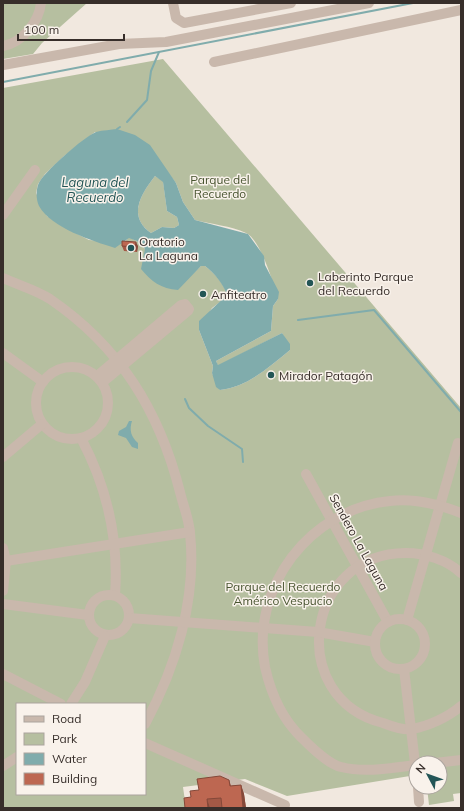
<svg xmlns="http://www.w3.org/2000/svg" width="464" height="811" viewBox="0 0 464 811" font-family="Mulish,sans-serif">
<rect width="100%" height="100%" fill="#f1e8df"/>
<g fill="#b6bfa0" fill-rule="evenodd">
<polygon points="3,3 87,3 42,43 33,54 3,59"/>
<path d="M163 59 461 408V793L453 794 454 801 429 805 427 787H440V763H416V775L287 796 245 779 183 787 186 808H3V88ZM95 132 165 169 176 183 183 202 195 220C211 224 231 226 246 233 261 240 273 283 278 299L273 306 271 331 216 361 218 366 282 333 290 350C269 367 248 387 220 390L212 373 213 366 199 330 212 308 224 299 227 295C224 283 214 273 205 266H201L188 278 145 249 137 241 129 237 124 243 89 240 62 226 47 216 36 193 38 184 45 174 64 156ZM17 704H145V794H17Z"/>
<path d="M155 176 163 181 167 211 177 217 179 225 174 228 162 227 151 233C127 216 141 194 155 176Z"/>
</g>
<g fill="#80acac" fill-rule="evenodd">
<path d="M117 129 135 135 150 145 176 183 183 202 195 220 248 234 264 256 265 265 279 292 278 299 273 306 271 331 216 361 218 365 282 333 290 344V350C269 367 248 387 220 390L216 387 212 373 213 366 199 330V321L227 295C223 283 214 273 205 266H201L178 290C161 289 151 281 141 269L145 249 137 241 129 238 115 248C93 241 51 228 39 206 36 200 36 191 38 185 41 174 85 136 96 132 103 130 111 130 117 129ZM155 176 163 182 167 211 177 217 179 225 174 228 162 227 151 233C127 216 141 194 155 176Z"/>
<path d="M129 421H132C129 430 131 437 138 443V449L132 447 126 438 118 435 119 431 126 427Z"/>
</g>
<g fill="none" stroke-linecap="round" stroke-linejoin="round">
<g stroke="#80acac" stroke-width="2">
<polyline points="3,82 413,3"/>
<polyline points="127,122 147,100 151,71 159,52"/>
<polyline points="117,129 120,127"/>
<polyline points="298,320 374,310 461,412"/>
<polyline points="185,399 189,408 208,426 242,449 243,462"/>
</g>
<g stroke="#c9b8ac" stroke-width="10">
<polyline points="173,3 176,18 184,23 291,3"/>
<path d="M3 46C22 43 39 22 41 3"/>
<polyline points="214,62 461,10"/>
<polyline points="3,65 119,44 166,42 369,3"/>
<polyline points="3,215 35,170"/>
<path d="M3 278C18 285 36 290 50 299 120 347 159 410 180 492 183 505 189 519 190 533 197 599 176 667 145 724"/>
<polyline points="3,353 43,382"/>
<circle cx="72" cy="403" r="36"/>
<polyline points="97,376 181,305 185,304 189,309 188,311 103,382"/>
<path d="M81 438C107 487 119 540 115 595"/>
<polyline points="3,457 42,424"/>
<polyline points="306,474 388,622"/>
<polyline points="3,548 6,561 3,591"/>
<polyline points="6,561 190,532"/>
<path d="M461 573C447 560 425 553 406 553 305 553 285 698 383 723 391 726 404 731 412 729 429 726 448 717 461 706"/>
<circle cx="109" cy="615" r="20"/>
<polyline points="3,604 88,615"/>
<polyline points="129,618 318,632 375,642"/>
<circle cx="400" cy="644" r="25"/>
<polyline points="407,620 458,443"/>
<polyline points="404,669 416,772"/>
<polyline points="3,674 61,704"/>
<polyline points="71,704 85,682 105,636"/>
<polyline points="145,743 285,805"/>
<polyline points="435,763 461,760"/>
<path d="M416 765C392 768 365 773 341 767 328 764 311 747 302 738 282 719 271 694 265 667 250 587 310 509 390 501 415 498 438 504 461 513"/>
<polyline points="3,766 17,757"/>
<polyline points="418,787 419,802"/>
</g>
</g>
<g fill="#a35946">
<polygon points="122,246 138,246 137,252 124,251"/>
<polygon points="229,780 231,786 241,785 244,794 246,808 222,808 222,807 211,808 185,808 191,797 199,790"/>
</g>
<g fill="#844839">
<polygon points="136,242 138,246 137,252 135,247"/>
<polygon points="241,785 244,794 246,808 243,808"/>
<polygon points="207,799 210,808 208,808"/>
</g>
<g fill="#bd6751" stroke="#844839">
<polygon points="122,241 136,242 135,247 122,246"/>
<polygon points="220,776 229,780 230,786 241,785 243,808 222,808 221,798 207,799 208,808 185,808 184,798 191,797 190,791 199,790 197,779"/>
</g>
<g fill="#235556" stroke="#f9f2eb" stroke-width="1.5">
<circle cx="131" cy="248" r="4"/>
<circle cx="310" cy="283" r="4"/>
<circle cx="203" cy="294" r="4"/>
<circle cx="271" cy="375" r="4"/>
</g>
<g text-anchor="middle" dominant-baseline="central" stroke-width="3" stroke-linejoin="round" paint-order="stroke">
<g font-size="12" fill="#485430" stroke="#f9f2eb">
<text x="220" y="179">Parque del<tspan x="220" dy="14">Recuerdo</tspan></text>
<text x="283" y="586">Parque del Recuerdo<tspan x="283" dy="14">Américo Vespucio</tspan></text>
</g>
<g font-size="12" fill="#372e2a" stroke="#f9f2eb" text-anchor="start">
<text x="139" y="241">Oratorio<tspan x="139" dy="14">La Laguna</tspan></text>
<text x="318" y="276">Laberinto Parque<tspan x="318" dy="14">del Recuerdo</tspan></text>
<text x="211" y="294">Anfiteatro</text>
<text x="279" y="375">Mirador Patagón</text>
</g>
<g font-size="12" fill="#372e2a" stroke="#f9f2eb">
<text transform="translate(359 542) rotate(61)">Sendero La Laguna</text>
</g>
<g font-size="13" font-style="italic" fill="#235556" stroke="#f9f2eb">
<text x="95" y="182">Laguna del<tspan x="95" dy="15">Recuerdo</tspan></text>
</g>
</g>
<rect width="464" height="811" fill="none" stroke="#372e2a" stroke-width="8"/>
<rect x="16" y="703" width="130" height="92" fill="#f9f2eb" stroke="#aba49e"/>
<rect x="24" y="716" width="20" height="6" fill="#c9b8ac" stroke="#aba49e"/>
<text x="52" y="723" font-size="12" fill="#372e2a">Road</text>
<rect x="24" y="733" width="20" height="12" fill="#b6bfa0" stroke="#aba49e"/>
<text x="52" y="743" font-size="12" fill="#372e2a">Park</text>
<rect x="24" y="753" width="20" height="12" fill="#80acac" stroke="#aba49e"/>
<text x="52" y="763" font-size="12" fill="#372e2a">Water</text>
<rect x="24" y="773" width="20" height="12" fill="#bd6751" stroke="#aba49e"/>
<text x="52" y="783" font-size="12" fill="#372e2a">Building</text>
<g transform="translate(428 775) rotate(311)"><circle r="19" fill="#f9f2eb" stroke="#aba49e"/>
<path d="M0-3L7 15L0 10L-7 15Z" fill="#235556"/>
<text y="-6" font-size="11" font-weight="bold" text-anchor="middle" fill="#372e2a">N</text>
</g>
<path d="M18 34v6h106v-6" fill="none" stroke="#372e2a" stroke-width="2"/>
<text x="24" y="34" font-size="12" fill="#372e2a" stroke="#f9f2eb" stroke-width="3" paint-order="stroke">100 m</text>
</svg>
